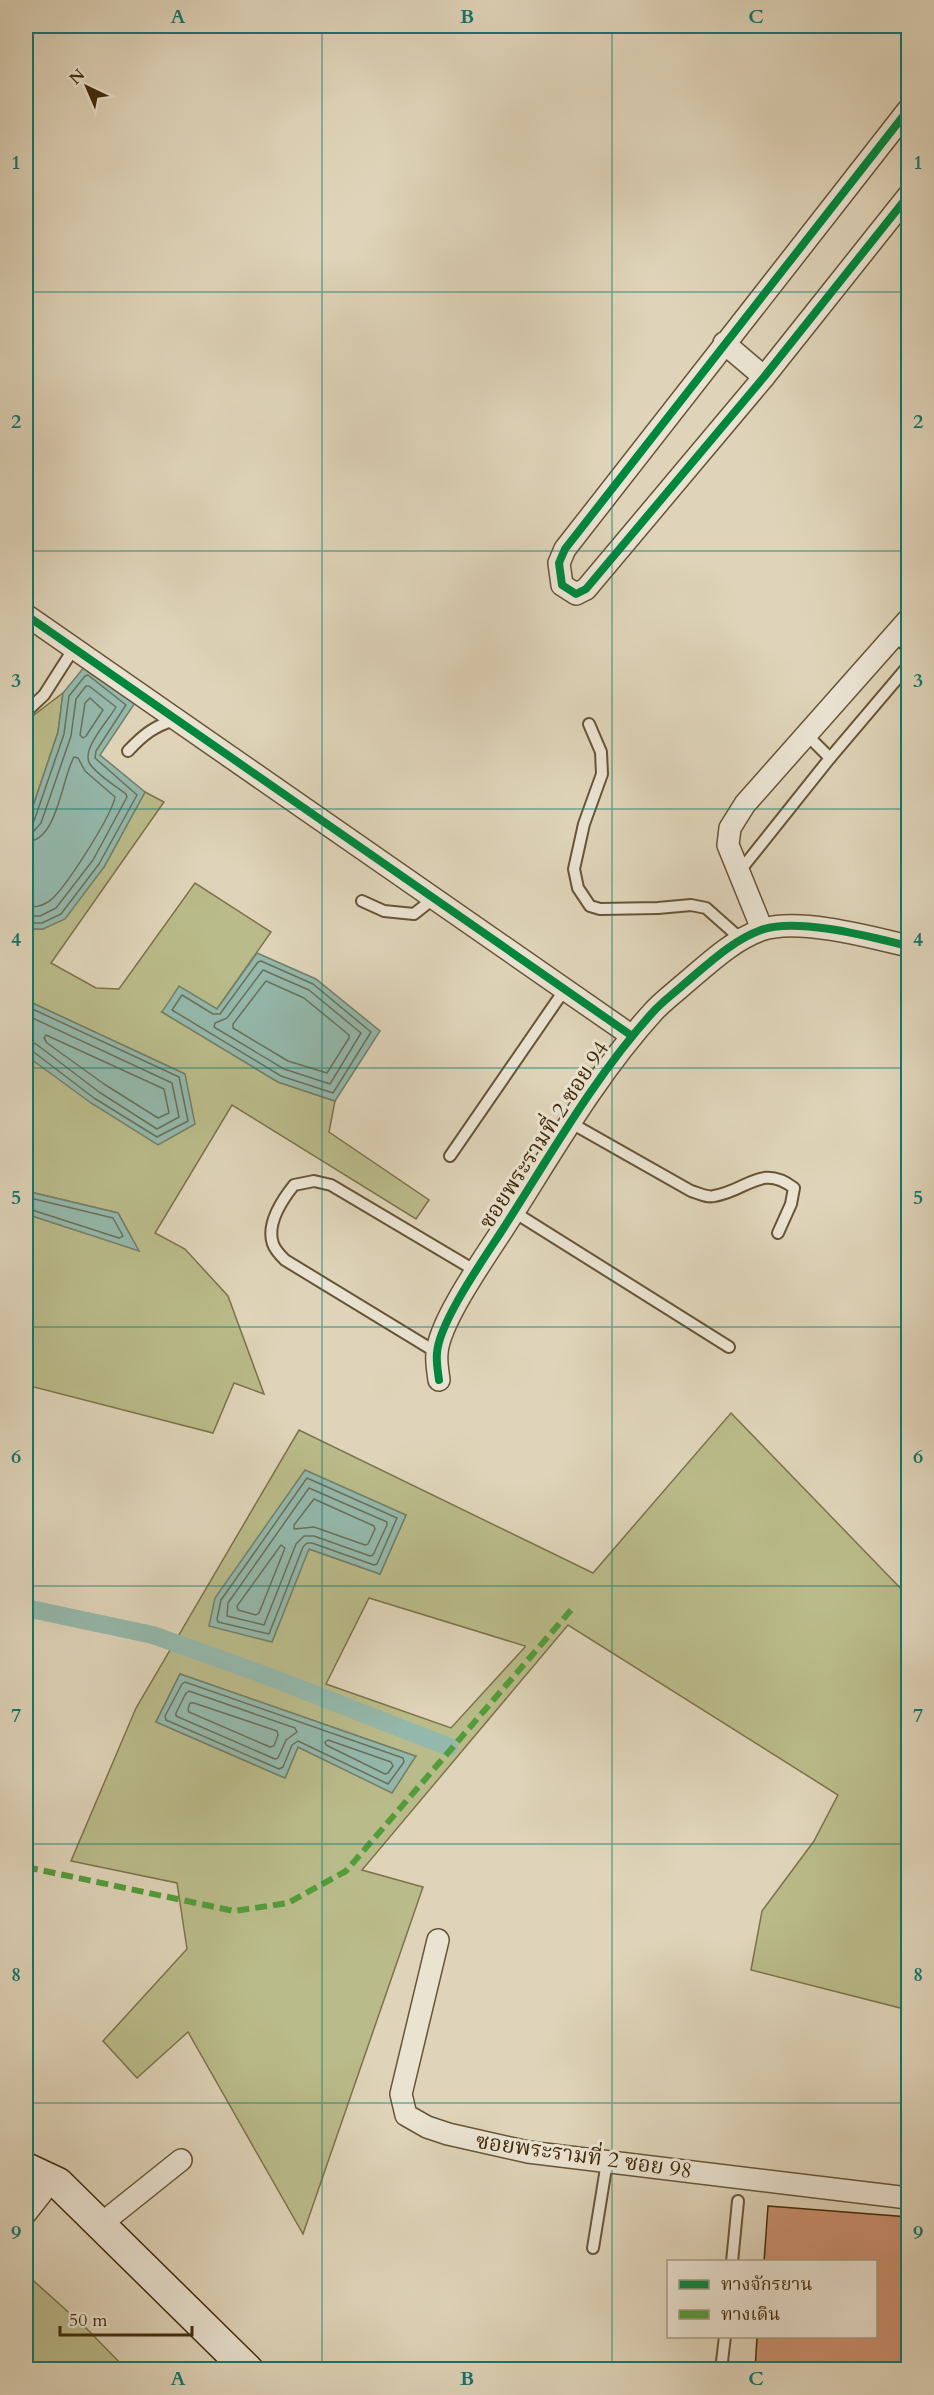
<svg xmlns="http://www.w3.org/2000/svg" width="934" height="2395" viewBox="0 0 934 2395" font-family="Cardo,'Noto Serif Thai',serif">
<rect width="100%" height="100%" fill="#dfd4b9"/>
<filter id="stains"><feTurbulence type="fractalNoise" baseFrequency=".00333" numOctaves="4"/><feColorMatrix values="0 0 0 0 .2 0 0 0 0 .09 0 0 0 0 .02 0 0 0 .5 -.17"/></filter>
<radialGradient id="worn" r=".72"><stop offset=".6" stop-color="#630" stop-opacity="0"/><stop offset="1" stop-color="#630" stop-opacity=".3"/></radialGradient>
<g fill="#babb8a" stroke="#7e7249" stroke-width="1.5" fill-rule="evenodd">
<polygon points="63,693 58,732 26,827 26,721"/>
<polygon points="145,792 164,802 51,963 96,988 119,989 195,883 271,932 217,1009 162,1012 278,1082 335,1101 329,1132 429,1200 416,1219 232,1105 155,1233 185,1249 228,1296 264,1394 234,1383 213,1433 26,1385 26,1214 138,1250 118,1213 26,1191 26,1051 31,1059 185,1074 26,1000 26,929 43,929 104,867"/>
<path d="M731 1413 908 1596V2010L751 1970 762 1911 814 1841 838 1795 568 1625 362 1870 423 1887 303 2234 188 2032 137 2078 103 2041 187 1949 177 1883 71 1861 136 1708 299 1430 593 1573ZM406 1515 380 1574 309 1549ZM369 1598 525 1646V1647L451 1728 326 1684ZM180 1674 415 1756 392 1792 298 1747 285 1778 156 1722Z"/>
<polygon points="26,2274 86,2328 126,2369 26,2369"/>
</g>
<g fill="#94b8ab" stroke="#737f6a" stroke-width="1.5">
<polygon points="85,666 135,703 100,755 145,792 104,867 65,919 43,929 26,929 26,827 58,732 63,693"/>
<polygon points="257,953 316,979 380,1031 335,1101 278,1082 162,1012 179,986 217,1009"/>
<polygon points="26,1000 185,1074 195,1124 158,1145 91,1103 31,1059 26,1051"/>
<polygon points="26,1191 118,1213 139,1251 26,1214"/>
<polygon points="305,1470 406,1515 380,1574 309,1549 272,1642 209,1626 215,1598"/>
<polygon points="180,1674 415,1756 416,1756 392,1793 298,1747 285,1778 156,1722"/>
</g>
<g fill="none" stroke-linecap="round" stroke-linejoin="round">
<g stroke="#6a705a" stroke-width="1.5">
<polygon points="90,698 103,710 86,736 83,738 80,735 85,703"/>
<polyline points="26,825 31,824 34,821 64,734 69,696 85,676 88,675 126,705 96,751 95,758 137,795 99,864 61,914 42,923 26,923"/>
<path d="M26 833 34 831 41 823 71 736 76 699 86 686H89L116 707C109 720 80 750 90 764 98 776 115 785 126 794L127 797 93 860 56 908 40 916H26"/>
<path d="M26 842C58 841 61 780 74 757L78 758 85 771 115 797C112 815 63 893 48 902 40 907 34 907 26 907"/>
<polygon points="261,961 313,984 371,1032 333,1093 281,1076 172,1010 182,995 213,1014 220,1014 258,962"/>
<polygon points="263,970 309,990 361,1033 330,1084 284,1069 214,1027 215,1023 227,1018"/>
<polygon points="266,981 304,998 349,1035 349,1038 327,1073 288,1061 233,1028 233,1024"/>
<polyline points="26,1006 179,1077 188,1121 157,1137 94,1098 31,1050 26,1048"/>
<polyline points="26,1015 172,1083 179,1117 157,1129 99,1092 36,1044 26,1041"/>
<polygon points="46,1035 164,1089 169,1113 158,1118 104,1084 47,1043 44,1038"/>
<polyline points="26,1197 113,1218 123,1236 119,1238 26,1208"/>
<polygon points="307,1478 397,1518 377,1564 374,1565 312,1543 307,1543 303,1547 269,1634 218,1622 217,1619 221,1600"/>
<polygon points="309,1488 387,1522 387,1525 373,1555 370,1556 314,1536 304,1536 296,1544 264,1625 227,1616 228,1603"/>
<polygon points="314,1499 374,1526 375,1529 368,1544 365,1545 314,1527 294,1529 294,1525"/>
<polygon points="281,1545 285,1548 259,1613 256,1615 238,1610 237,1606"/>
<polygon points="185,1682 403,1758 404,1762 388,1784 298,1741 292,1745 283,1767 279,1769 166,1720 165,1716 182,1684"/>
<polygon points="189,1691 295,1728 297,1732 286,1740 278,1758 275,1759 176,1716 176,1713 186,1693"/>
<polygon points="190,1703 194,1703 277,1731 278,1735 274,1746 270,1747 189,1712 188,1709"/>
<polygon points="328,1740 391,1762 393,1766 388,1773 385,1774 326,1745 325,1742"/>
</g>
<polyline stroke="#94b8ab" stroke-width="18" points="26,1608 153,1635 270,1677 449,1747"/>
</g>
<polygon fill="#cb906f" stroke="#412908" stroke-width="1.5" points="768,2206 909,2217 909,2370 755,2370 757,2337 876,2337 876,2262 764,2262"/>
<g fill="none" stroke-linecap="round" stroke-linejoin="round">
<g stroke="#685434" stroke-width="14">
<g id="lane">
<polyline points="895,635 908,648"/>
<polyline points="26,712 44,695 74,648"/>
<polyline points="589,724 601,752 602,774 584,824 574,869 578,888 590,906 600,909 658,908 691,905 706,908 741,939"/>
<polyline points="806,734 830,758"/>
<path d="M128 751C143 735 154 726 175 720"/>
<polyline points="739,872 830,758 908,666"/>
<polyline points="362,901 384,911 414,914 433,899"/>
<path d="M571 1123 691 1191C698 1193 707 1198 714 1196 747 1191 761 1163 794 1188L791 1204 778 1233"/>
<polyline points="450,1156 565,989"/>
<polyline points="514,1212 729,1347"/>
<path d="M436 1352 285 1260C281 1256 275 1250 273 1244 266 1224 282 1200 294 1185L314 1181 331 1185 476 1271"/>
<polyline points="593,2248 607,2162"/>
<polyline points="732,2262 738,2201"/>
<polyline points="721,2370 725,2336"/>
</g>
</g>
<g stroke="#685434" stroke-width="24">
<g id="street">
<polyline points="908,110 565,549 559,563 562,585 576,594 586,589 764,377 908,196"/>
<polyline points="724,343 764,377"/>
<polyline points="26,615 632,1036"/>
<polyline points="762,929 728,845 730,828 745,804 908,620"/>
<path d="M439 1380C438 1372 436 1362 437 1353 439 1322 485 1257 503 1229 550 1156 594 1077 653 1012 662 1002 673 994 683 985 707 965 731 941 761 930 797 917 871 937 908 946"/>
<polyline points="438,1940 401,2094 406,2115 427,2127 448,2134 528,2152 908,2198"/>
<polyline points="26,2213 52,2180"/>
<polyline points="101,2224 181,2160"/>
</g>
</g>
<g stroke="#412908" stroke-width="33">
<polyline id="secondary" points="26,2168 58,2183 248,2370"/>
</g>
<use href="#lane" stroke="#eae3d2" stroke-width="10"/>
<use href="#street" stroke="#eae3d2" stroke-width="21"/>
<use href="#secondary" stroke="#eae3d2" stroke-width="30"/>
<polyline stroke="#539c3a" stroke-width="6" stroke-dasharray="12 6" stroke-linecap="butt" points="26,1867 234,1911 288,1903 346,1871 571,1610"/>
<g stroke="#eae3d2" stroke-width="11">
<g id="cycleway">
<polyline points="908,110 565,549 559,563 562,585 576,594 586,589 764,377 908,196"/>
<polyline points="26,615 632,1036"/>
<path d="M439 1380C438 1372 436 1362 437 1353 439 1322 485 1257 503 1229 550 1156 594 1077 653 1012 662 1002 673 994 683 985 707 965 731 941 761 930 797 917 871 937 908 946"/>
</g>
</g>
<use href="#cycleway" stroke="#00873e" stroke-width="8"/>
</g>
<path fill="none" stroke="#0f766e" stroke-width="1.5" stroke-opacity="0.55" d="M322 26V2370M612 26V2370M26 292H908M26 551H908M26 809H908M26 1068H908M26 1327H908M26 1586H908M26 1844H908M26 2103H908"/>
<g text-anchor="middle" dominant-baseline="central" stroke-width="6" stroke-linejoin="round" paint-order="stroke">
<g font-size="22" fill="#412908" stroke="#eae3d2">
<text transform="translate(544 1135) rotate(-57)">ซอยพระรามที่ 2 ซอย 94</text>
<text transform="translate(584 2156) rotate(8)">ซอยพระรามที่ 2 ซอย 98</text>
</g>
</g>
<rect width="934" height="2395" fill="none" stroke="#dfd4b9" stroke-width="66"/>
<rect x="667" y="2260" width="210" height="78" fill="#eae3d2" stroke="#a69981" stroke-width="1.5"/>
<rect x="679" y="2280" width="30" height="9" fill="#00873e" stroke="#a69981" stroke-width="1.5"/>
<text x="721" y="2290" font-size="18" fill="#412908">ทางจักรยาน</text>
<rect x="679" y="2310" width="30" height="9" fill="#539c3a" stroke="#a69981" stroke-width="1.5"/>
<text x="721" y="2320" font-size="18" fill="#412908">ทางเดิน</text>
<g transform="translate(87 87) rotate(316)" stroke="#eae3d2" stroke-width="4.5" paint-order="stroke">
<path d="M0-4.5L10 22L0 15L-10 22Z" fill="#412908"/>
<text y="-9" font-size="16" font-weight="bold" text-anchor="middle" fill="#412908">N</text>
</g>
<path d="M60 2326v9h132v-9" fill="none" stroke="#412908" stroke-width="3"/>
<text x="69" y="2326" font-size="18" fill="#412908" stroke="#eae3d2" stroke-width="4.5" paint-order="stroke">50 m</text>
<rect x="33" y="33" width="868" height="2329" fill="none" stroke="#0f766e" stroke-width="2"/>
<g font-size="20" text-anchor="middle" font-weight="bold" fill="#0f766e">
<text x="178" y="23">A</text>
<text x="467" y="23">B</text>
<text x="756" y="23">C</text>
<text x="16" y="169">1</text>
<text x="918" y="169">1</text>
<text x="16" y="428">2</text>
<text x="918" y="428">2</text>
<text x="16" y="687">3</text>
<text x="918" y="687">3</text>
<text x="16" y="946">4</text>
<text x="918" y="946">4</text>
<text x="16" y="1204">5</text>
<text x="918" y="1204">5</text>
<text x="16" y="1463">6</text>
<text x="918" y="1463">6</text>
<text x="16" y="1722">7</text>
<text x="918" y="1722">7</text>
<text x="16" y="1981">8</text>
<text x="918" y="1981">8</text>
<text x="16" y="2239">9</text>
<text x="918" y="2239">9</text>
<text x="178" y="2385">A</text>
<text x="467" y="2385">B</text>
<text x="756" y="2385">C</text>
</g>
<rect width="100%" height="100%" filter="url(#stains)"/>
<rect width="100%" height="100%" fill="url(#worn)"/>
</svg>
